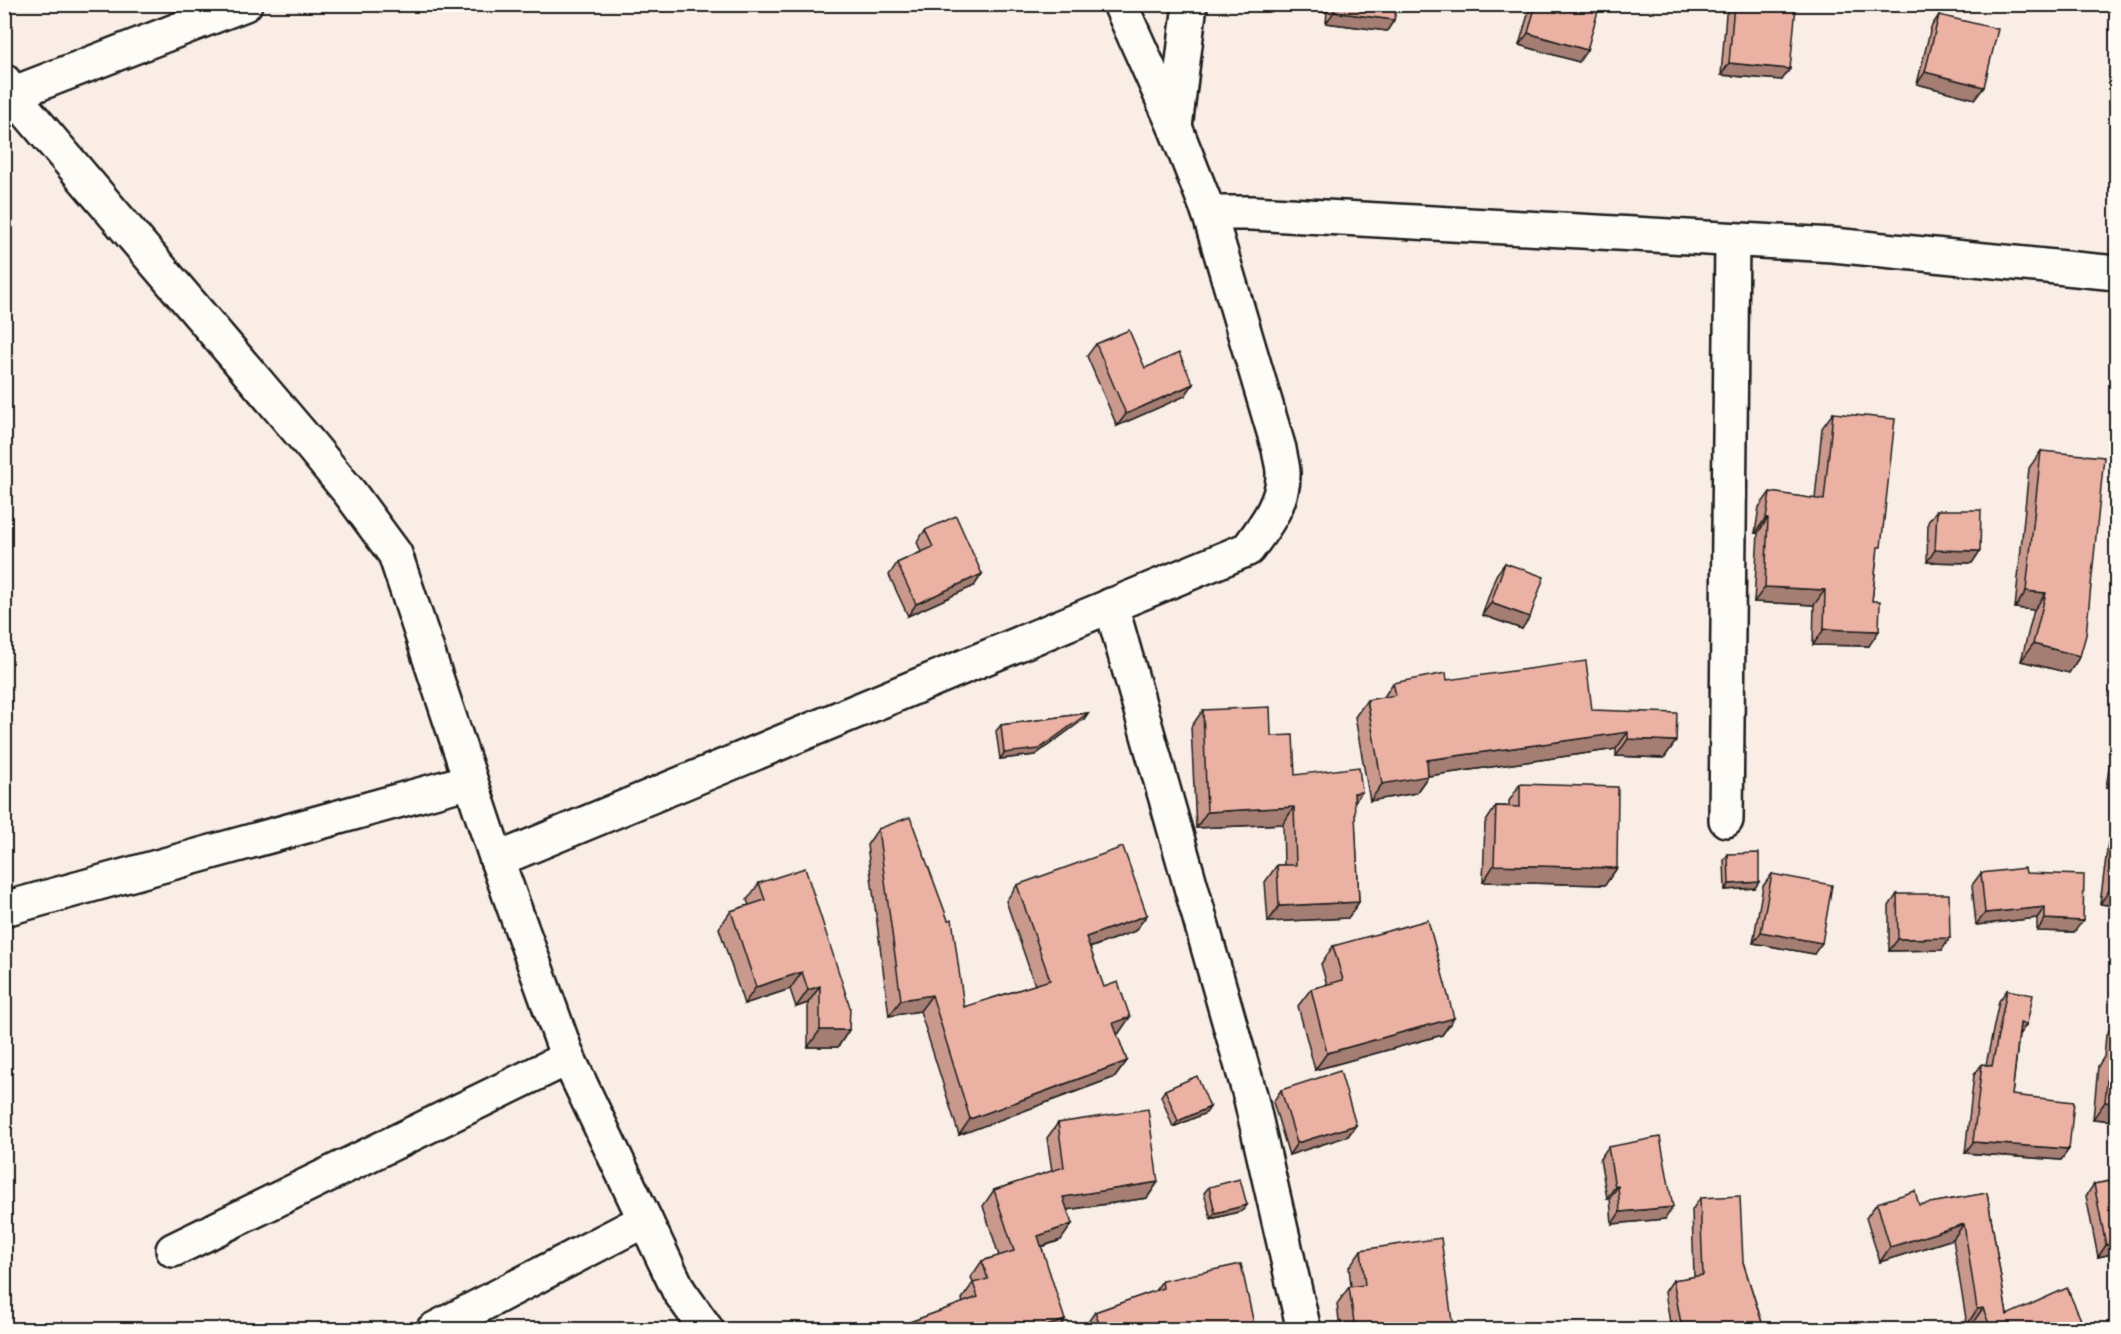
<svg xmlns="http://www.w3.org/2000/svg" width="2121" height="1334" viewBox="0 0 2121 1334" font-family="'Patrick Hand',sans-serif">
<rect width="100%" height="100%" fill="#f9ede6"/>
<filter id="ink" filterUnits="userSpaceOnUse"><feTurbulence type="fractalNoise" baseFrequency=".0167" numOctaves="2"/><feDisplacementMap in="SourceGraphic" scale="12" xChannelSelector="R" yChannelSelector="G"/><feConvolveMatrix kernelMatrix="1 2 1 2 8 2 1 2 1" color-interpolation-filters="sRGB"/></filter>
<g filter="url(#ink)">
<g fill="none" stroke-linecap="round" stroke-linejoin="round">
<g stroke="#1c1c1c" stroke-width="38">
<g id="minor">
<polyline points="1120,4 1175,127 1209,213 1252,213 1833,245 2116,273"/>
<polyline points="4,81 12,94 308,442 350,493 395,554 497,860 568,1058 679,1291 707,1330"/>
<polyline points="12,94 245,4"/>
<polyline points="1175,127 1190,4"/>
<polyline points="1111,605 1250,1095 1304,1330"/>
<polyline points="1726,820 1732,240"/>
<path d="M497 860 1248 549C1265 526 1284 502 1283 473 1283 465 1280 457 1279 449L1209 213"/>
<polyline points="4,909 470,781"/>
<polyline points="173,1250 568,1058"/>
<polyline points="433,1330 645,1220"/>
</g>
</g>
<use href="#minor" stroke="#fdfcf7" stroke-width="33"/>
</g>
<g fill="#ca998d" stroke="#1c1c1c" stroke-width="1.5">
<polygon points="1288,4 1397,4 1394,20 1387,31 1326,23 1327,12 1288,9"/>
<polygon points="1531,4 1600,4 1579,62 1519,45"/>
<polygon points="1733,4 1767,4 1782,80 1721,75 1726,14"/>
<polygon points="1939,15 1984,87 1975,99 1917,84 1931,27"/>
<polygon points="1096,344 1145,368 1193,384 1185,396 1117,426 1087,356"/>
<polygon points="1833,413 1877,553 1872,601 1869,646 1813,645 1814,605 1754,602 1758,533 1755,533 1759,507 1770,492 1815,499 1822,428"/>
<polygon points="2041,451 2080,656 2069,673 2021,661 2034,610 2015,608 2029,468"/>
<polygon points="1937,510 1980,551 1972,563 1927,562 1928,522"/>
<polygon points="925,530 982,574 974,586 908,616 889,575 897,563 921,552 917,542"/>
<polygon points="1505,563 1522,629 1482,615 1496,575"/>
<polygon points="1447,680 1592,710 1676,741 1664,758 1616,756 1616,749 1428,776 1416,793 1370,801 1355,717 1367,700 1384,697 1393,683"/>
<polygon points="1203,710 1271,736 1295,775 1354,803 1359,902 1348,918 1268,922 1265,882 1277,865 1284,865 1283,824 1196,828 1191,727"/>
<polygon points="1088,713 1084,719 1035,755 1000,759 996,731 1001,725"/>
<polygon points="2116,731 2116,788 2106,787 2115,733"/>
<polygon points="1520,784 1617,868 1605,885 1483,882 1485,823 1496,806 1509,806 1509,801"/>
<polygon points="878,829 964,1007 1035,985 1006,901 1017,885 1147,915 1135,931 1090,948 1119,1033 1117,1034 1127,1061 1115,1077 959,1135 920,1011 889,1016 867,845"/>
<polygon points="2116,830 2116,906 2100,904 2108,842"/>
<polygon points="1728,854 1755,888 1725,890 1724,860"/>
<polygon points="1981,873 2026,873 2074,932 2037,931 2037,918 1976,925 1972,885"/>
<polygon points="1772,874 1814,954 1753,943 1763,886"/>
<polygon points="759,883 849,1030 838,1047 808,1047 808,1003 796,1007 790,989 744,1004 719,928 731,911 749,905 747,900"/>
<polygon points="1897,894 1942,950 1889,951 1889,906"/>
<polygon points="1333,946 1454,1018 1442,1035 1315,1070 1298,1006 1311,989 1327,985 1321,964"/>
<polygon points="2007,990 2019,1035 2012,1095 2069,1149 2061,1160 1965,1153 1974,1075 1982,1064 1986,1065 1999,1001"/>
<polygon points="2116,1020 2116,1121 2093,1119 2098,1066 2104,1057 2106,1035"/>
<polygon points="1165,1090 1210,1107 1206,1113 1173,1127 1161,1096"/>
<polygon points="1281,1090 1356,1125 1348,1136 1289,1155 1273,1102"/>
<polygon points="1058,1123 1158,1182 1147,1198 1067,1210 1061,1240 1042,1247 1059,1329 905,1329 910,1322 963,1303 962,1299 973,1283 971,1277 982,1261 999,1256 983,1206 994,1190 1052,1171 1047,1138"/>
<polygon points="1608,1147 1665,1219 1612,1224 1610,1198 1607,1198 1600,1159"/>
<polygon points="2116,1180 2116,1253 2098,1257 2086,1196 2094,1184"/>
<polygon points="1209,1187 1247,1205 1242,1211 1211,1219 1204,1193"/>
<polygon points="1987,1193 2007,1315 2085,1329 1974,1329 1972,1324 1967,1325 1953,1239 1880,1262 1866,1218 1877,1203 1919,1205"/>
<polygon points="1700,1198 1743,1262 1764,1329 1671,1329 1665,1292 1673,1280 1694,1277 1692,1210"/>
<polygon points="1361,1250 1453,1329 1340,1329 1337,1304 1349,1287 1351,1286 1349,1267"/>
<polygon points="1162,1281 1255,1329 1085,1329 1084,1328 1095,1312 1155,1291"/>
</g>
<g fill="#a47d73" stroke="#1c1c1c" stroke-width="1.5">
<polygon points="1291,4 1332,4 1327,12 1288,9"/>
<polygon points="1334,12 1394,20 1387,31 1326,23"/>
<polygon points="1528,33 1587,50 1579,62 1519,45"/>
<polygon points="1729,63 1790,69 1782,80 1721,75"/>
<polygon points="1925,72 1984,87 1975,99 1917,84"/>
<polygon points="1193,384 1185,396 1117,426 1126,414"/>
<polygon points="1766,518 1768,518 1758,533 1755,533"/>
<polygon points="1935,550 1980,551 1972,563 1927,562"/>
<polygon points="982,574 974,586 908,616 916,604"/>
<polygon points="1765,587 1825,590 1814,605 1754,602"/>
<polygon points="2026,591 2046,593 2034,610 2015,608"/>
<polygon points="1491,603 1530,617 1522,629 1482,615"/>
<polygon points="1824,629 1879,631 1869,646 1813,645"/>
<polygon points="2033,644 2080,656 2069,673 2021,661"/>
<polygon points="1088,713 1084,719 1035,755 1000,759 1004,753"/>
<polygon points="1628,732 1616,749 1428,776 1416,793 1370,801 1382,784 1427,760"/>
<polygon points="1628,739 1676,741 1664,758 1616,756"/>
<polygon points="2116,772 2116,788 2106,787"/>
<polygon points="1362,792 1350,808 1354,793"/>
<polygon points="1294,807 1283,824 1196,828 1207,812"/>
<polygon points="1494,865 1617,868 1605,885 1483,882"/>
<polygon points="1759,882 1755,888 1725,890 1729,884"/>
<polygon points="2112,886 2116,887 2116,906 2100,904"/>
<polygon points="1359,902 1348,918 1268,922 1279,906"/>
<polygon points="2045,907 2037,918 1976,925 1985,913"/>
<polygon points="1147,915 1135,931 1075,953 1086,937"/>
<polygon points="2045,919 2083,921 2074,932 2037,931"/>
<polygon points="1761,932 1822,943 1814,954 1753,943"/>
<polygon points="1950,938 1942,950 1889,951 1898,939"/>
<polygon points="802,972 790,989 744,1004 756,987"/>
<polygon points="820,986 808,1003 796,1007 808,990"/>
<polygon points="932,995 920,1011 889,1016 901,1000"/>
<polygon points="1130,1017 1119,1033 1102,1039 1113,1023"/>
<polygon points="1454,1018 1442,1035 1315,1070 1327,1053"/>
<polygon points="2020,1023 2027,1024 2019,1035"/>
<polygon points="820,1030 849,1030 838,1047 808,1047"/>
<polygon points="1127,1061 1115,1077 959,1135 970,1119"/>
<polygon points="2105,1102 2116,1103 2116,1121 2093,1119"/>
<polygon points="1210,1107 1206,1113 1173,1127 1178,1121"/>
<polygon points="1356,1125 1348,1136 1289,1155 1297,1143"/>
<polygon points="1973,1142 2069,1149 2061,1160 1965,1153"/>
<polygon points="1158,1182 1147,1198 1052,1212 1063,1197"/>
<polygon points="1618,1186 1610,1198 1607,1198 1615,1187"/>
<polygon points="1247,1205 1242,1211 1211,1219 1215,1213"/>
<polygon points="1673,1207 1665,1219 1612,1224 1620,1212"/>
<polygon points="1072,1224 1061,1240 1027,1251 1038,1236"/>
<polygon points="1964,1224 1953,1239 1880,1262 1890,1247"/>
<polygon points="2116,1243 2116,1253 2098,1257 2106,1245"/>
<polygon points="1983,1308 1972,1324 1967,1325 1977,1309"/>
<polygon points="1065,1320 1059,1329 1037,1329"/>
</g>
<g fill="#ebb2a4" stroke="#1c1c1c" stroke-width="1.5">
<polygon points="1335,4 1397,4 1394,20 1334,12"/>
<polygon points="1536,4 1600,4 1587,50 1528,33"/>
<polygon points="1734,4 1767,4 1796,7 1790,69 1729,63"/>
<polygon points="1939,15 1998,29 1984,87 1925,72"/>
<polygon points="1129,330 1145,368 1179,353 1193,384 1126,414 1096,344"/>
<polygon points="1833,413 1895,419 1881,547 1878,547 1872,601 1880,601 1879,631 1824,629 1825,590 1765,587 1768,518 1766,518 1770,492 1824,500"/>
<polygon points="2041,451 2104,457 2086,635 2080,656 2033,644 2046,593 2026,591"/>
<polygon points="1937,510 1981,510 1980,551 1935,550"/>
<polygon points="956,516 982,574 916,604 897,563 933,547 925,530"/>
<polygon points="1505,563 1544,577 1530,617 1491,603"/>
<polygon points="1586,661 1592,710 1677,713 1676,741 1628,739 1628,732 1427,760 1428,776 1382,784 1367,700 1396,695 1393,683 1446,673 1447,680"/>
<polygon points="1270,707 1271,736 1293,735 1295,775 1359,767 1362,792 1354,793 1359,902 1279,906 1277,865 1296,865 1294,807 1207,812 1203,710"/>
<polygon points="1088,713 1039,749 1004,753 1001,725"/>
<polygon points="1520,784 1618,787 1617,868 1494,865 1496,806 1520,807"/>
<polygon points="910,817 948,920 952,919 964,1007 1050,980 1017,885 1123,847 1147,915 1086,937 1104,987 1118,982 1130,1017 1113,1023 1127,1061 970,1119 932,995 901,1000 878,829"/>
<polygon points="2116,852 2116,887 2112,886"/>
<polygon points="1759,853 1759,882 1729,884 1728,854"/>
<polygon points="805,868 850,1007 849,1030 820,1030 820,986 808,990 802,972 756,987 731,911 765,900 759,883"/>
<polygon points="2025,868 2026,873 2084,875 2083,921 2045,919 2045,907 1985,913 1981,873"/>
<polygon points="1772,874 1832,885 1822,943 1761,932"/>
<polygon points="1897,894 1949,894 1950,938 1898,939"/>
<polygon points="1428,920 1454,1018 1327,1053 1311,989 1343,980 1333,946"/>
<polygon points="2007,990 2033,995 2027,1024 2020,1023 2012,1095 2074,1102 2069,1149 1973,1142 1982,1064 1992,1066"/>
<polygon points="2116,1038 2116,1103 2105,1102 2110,1049 2115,1050"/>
<polygon points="1340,1071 1356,1125 1297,1143 1281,1090"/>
<polygon points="1197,1076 1210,1107 1178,1121 1165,1090"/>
<polygon points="1148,1109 1158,1182 1063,1197 1072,1224 1038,1236 1065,1320 1037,1329 988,1329 986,1326 976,1329 913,1329 910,1322 978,1297 973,1283 988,1279 982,1261 1014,1251 994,1190 1064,1167 1058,1123"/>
<polygon points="1660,1137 1673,1207 1620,1212 1618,1186 1615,1187 1608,1147"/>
<polygon points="1240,1179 1247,1205 1215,1213 1209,1187"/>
<polygon points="2116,1180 2116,1243 2106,1245 2094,1184"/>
<polygon points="1915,1191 1919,1205 1987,1193 2007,1315 2067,1288 2085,1329 1991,1329 1983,1308 1977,1309 1964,1224 1890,1247 1877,1203"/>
<polygon points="1740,1196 1743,1262 1764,1329 1682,1329 1673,1280 1703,1275 1700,1198"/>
<polygon points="1441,1238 1453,1329 1355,1329 1349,1287 1365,1285 1361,1250"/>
<polygon points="1241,1264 1255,1329 1101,1329 1095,1312 1163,1288 1162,1281"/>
</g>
</g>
<rect width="2121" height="1334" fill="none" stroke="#fdfcf7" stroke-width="24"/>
<rect x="12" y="12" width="2097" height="1310" fill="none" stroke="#1c1c1c" stroke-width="2" filter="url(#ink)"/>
</svg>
